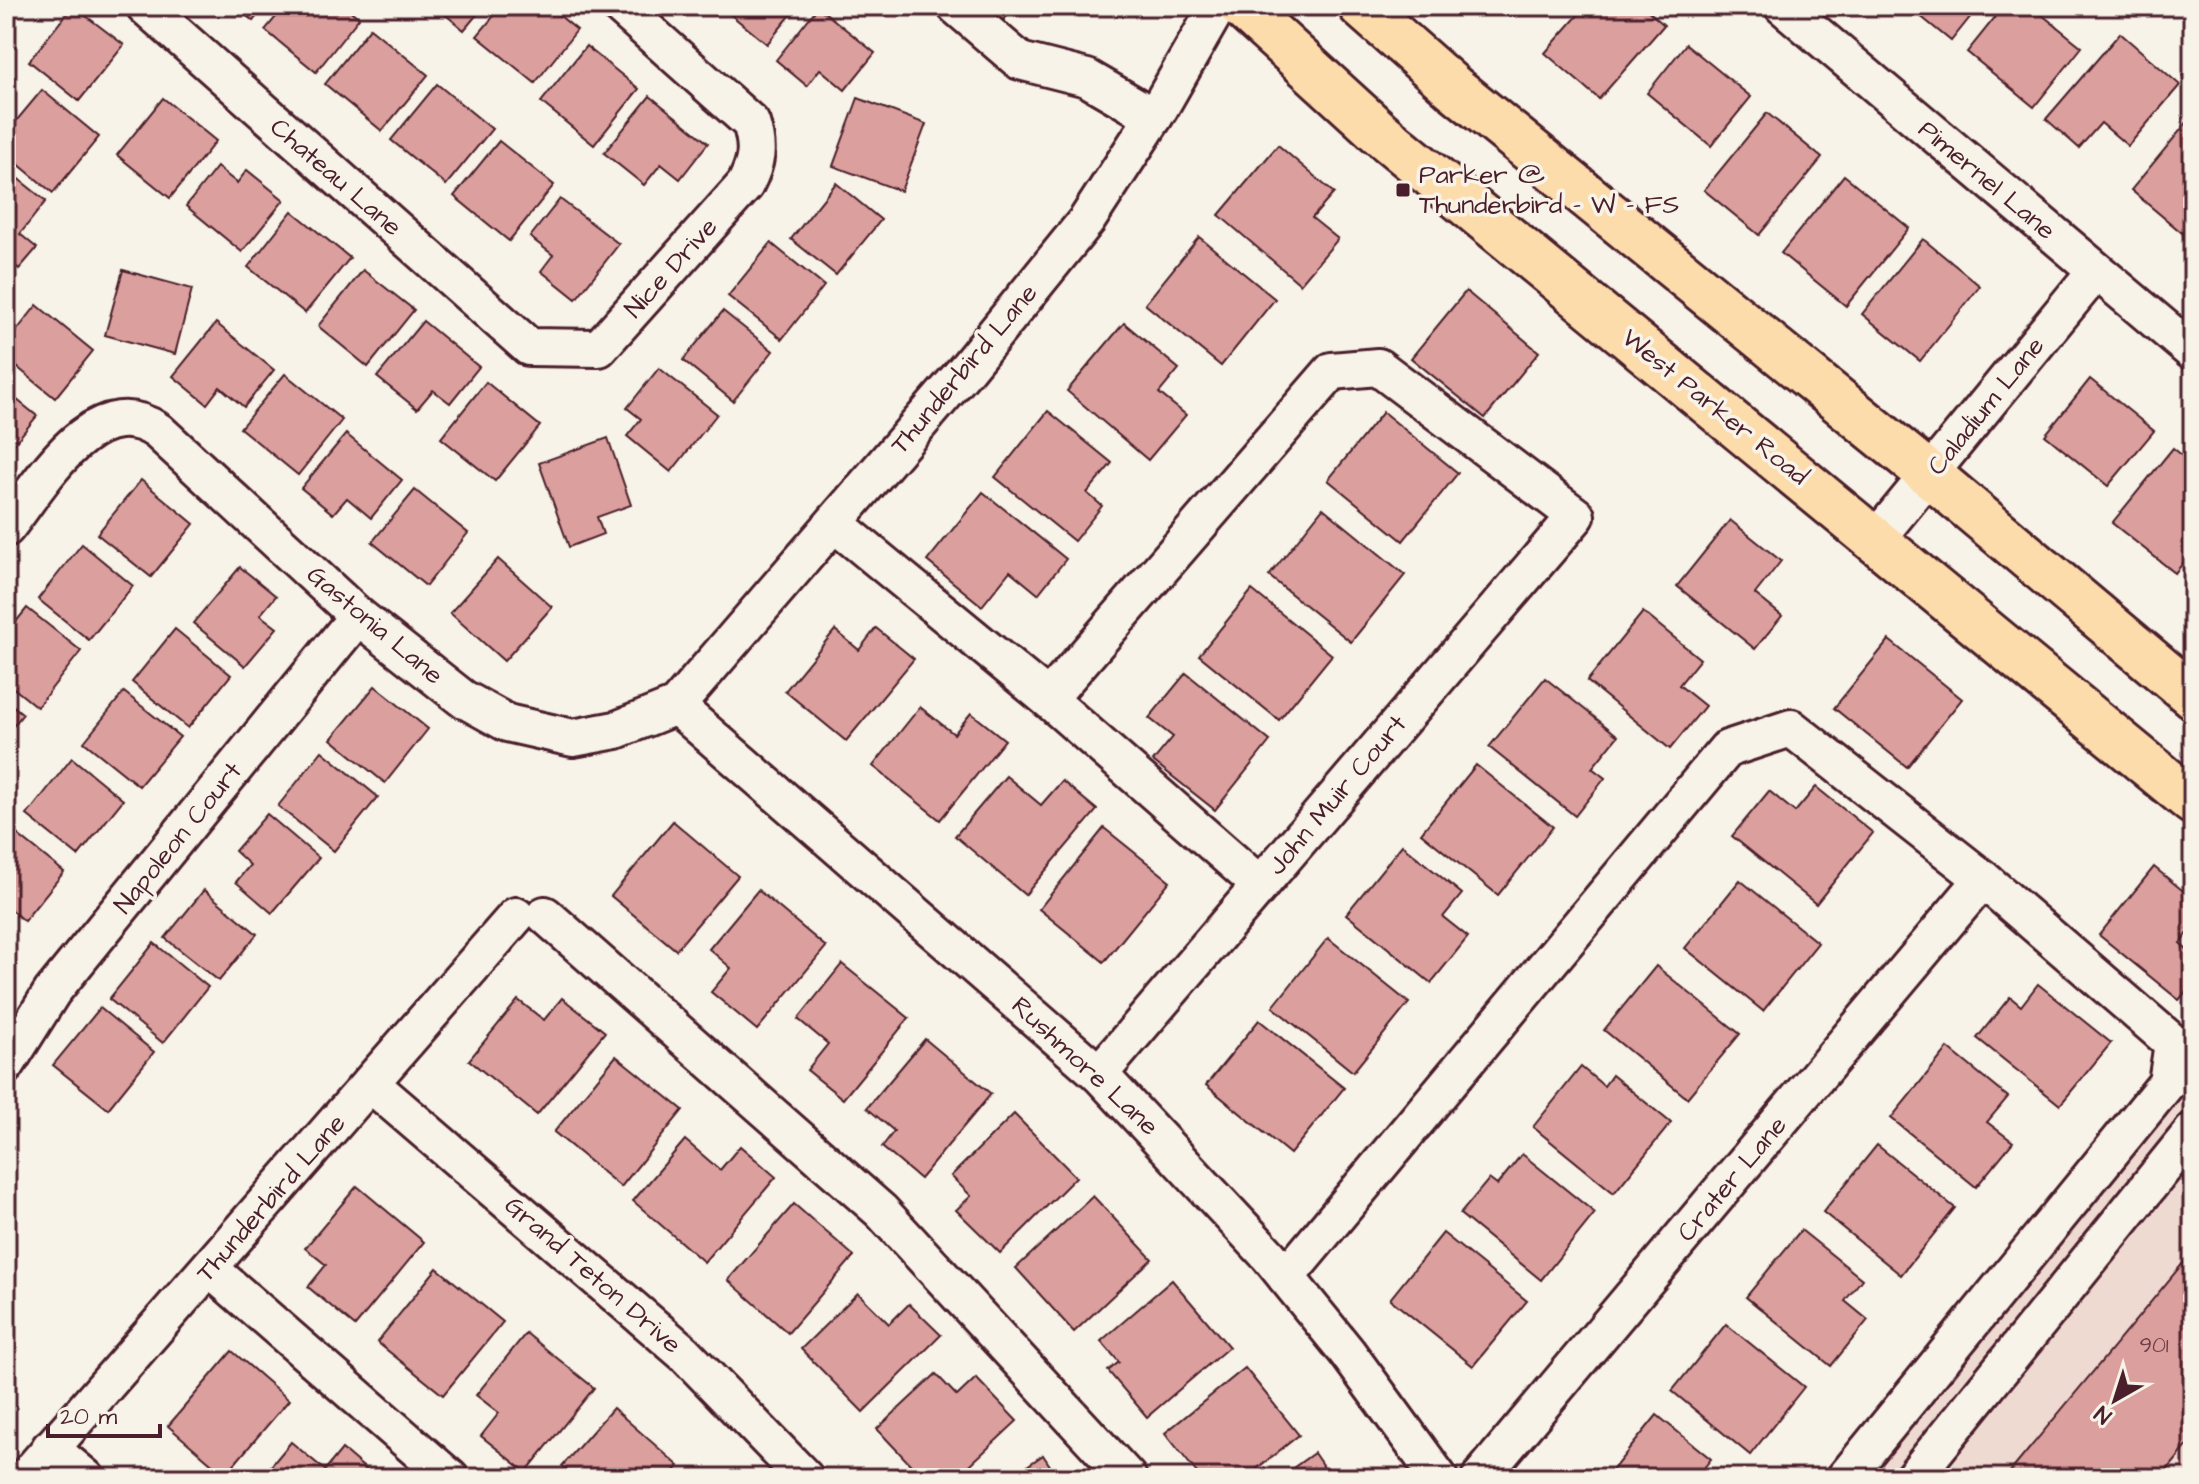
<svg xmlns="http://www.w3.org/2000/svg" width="2199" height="1484" viewBox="0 0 2199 1484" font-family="'Architects Daughter',sans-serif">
<rect width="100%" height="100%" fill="#f7f3e8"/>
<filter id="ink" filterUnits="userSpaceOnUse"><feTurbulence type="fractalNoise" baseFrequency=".0125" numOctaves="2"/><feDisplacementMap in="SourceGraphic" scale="16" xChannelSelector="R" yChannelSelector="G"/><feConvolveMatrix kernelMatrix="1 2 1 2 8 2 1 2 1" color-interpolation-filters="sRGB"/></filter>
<g filter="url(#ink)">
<polygon fill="#efdad2" points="2193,1072 2193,1478 1845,1478 1847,1476"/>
<g fill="#dba09d" stroke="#4a1f2b" stroke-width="2">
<polygon points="73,6 124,45 79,101 29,61"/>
<polygon points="235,6 265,6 253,21"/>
<polygon points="285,6 345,6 359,18 316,72 265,30"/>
<polygon points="435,6 484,6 464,30"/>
<polygon points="502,6 548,6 577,30 535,83 477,36"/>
<polygon points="720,6 798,6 767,44"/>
<polygon points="989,6 1018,6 1002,21"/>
<polygon points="1586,6 1643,6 1664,25 1599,99 1545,53"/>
<polygon points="1908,6 1979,6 1951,41"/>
<polygon points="2004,6 2031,6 2082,47 2034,107 1967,52"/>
<polygon points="818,7 875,53 845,90 820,69 807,86 776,60"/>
<polygon points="370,28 428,75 382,131 325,84"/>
<polygon points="2120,33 2180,85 2128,146 2101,123 2079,148 2046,119"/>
<polygon points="1686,44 1751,97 1711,146 1647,93"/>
<polygon points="586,46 639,89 594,145 541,102"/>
<polygon points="437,84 492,129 446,185 391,140"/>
<polygon points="42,90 99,137 53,193 6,154 6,133"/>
<polygon points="650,96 708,143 680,179 661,164 644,185 604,153"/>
<polygon points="163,98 216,141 170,198 117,155"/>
<polygon points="858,98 926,124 901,191 833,166"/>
<polygon points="1767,113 1822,158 1759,235 1704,190"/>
<polygon points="2193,115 2193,242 2131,190"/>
<polygon points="499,141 554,185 509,241 454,196"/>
<polygon points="1278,145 1334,193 1312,218 1338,239 1300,284 1219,215"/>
<polygon points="217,167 237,183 247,170 284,200 242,252 186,206"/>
<polygon points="6,169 46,201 20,234 37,248 19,269 6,258"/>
<polygon points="1844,175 1909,228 1846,306 1781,253"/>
<polygon points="836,183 881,220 836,275 791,239"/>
<polygon points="560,199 619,244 576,299 541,271 553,255 530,237"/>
<polygon points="292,211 350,258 305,313 248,267"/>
<polygon points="1199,237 1275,299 1221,366 1145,304"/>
<polygon points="1923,239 1980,286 1920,361 1862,314"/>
<polygon points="771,243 824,286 782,339 728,296"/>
<polygon points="123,270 192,289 175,354 105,335"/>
<polygon points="363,270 414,310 368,367 318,326"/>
<polygon points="1466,291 1539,352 1485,418 1411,358"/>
<polygon points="37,305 93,351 55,398 6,358 6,344"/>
<polygon points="723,311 773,351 733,401 683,360"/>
<polygon points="423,321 479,367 450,403 433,390 417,409 377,377"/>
<polygon points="216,323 274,370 244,407 220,387 207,404 173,376"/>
<polygon points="1124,323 1179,369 1159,393 1186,415 1148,460 1067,391"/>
<polygon points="659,368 717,414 671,472 627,436 641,419 627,408"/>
<polygon points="285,374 342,420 298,475 240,428"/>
<polygon points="2090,379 2154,431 2108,486 2045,435"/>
<polygon points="486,382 540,426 495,481 441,438"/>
<polygon points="6,391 37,416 6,454"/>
<polygon points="1048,411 1112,463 1087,493 1102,506 1074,541 995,477"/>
<polygon points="1383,412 1458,473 1403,541 1328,480"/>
<polygon points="346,434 402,480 371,518 347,498 333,514 301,488"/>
<polygon points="608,438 631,505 597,517 603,534 569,547 539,463"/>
<polygon points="2173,448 2193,464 2193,551 2175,573 2112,523"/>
<polygon points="141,480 194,524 151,577 97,534"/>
<polygon points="415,490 468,533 426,586 372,542"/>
<polygon points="983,492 1066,559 1038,594 1010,571 982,606 927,561"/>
<polygon points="1323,508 1405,575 1351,642 1269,576"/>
<polygon points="1730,520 1781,561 1755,594 1782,616 1755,649 1677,586"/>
<polygon points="82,544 133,586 89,640 38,599"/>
<polygon points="498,559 552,607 504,661 450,613"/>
<polygon points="240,567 276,596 260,615 277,628 245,666 193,623"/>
<polygon points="1252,590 1332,655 1279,720 1199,655"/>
<polygon points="27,608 81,651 37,707 6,682 6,634"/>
<polygon points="1643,612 1700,659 1679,685 1705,706 1670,749 1587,681"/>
<polygon points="876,628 914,659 846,741 785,691 835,630 859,650"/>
<polygon points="175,629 231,675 188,728 132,682"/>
<polygon points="1889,640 1962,699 1907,767 1834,708"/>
<polygon points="1186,673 1270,741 1215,810 1153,761 1173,737 1149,718"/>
<polygon points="1545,678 1618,736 1592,768 1605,778 1575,816 1489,747"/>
<polygon points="375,686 428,729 385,783 331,739"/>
<polygon points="124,692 180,737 139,786 84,742"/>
<polygon points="6,700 23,714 6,735"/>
<polygon points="920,707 954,734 971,713 1005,740 940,820 873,766"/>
<polygon points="322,751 378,797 334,851 278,806"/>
<polygon points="72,758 123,800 78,856 27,815"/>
<polygon points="1476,765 1553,827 1498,895 1421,833"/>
<polygon points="1006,776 1041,805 1062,781 1097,810 1025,895 955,836"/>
<polygon points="1816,787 1873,833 1816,904 1732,836 1769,791 1795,812"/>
<polygon points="267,814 319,858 272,913 236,882 250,865 235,851"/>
<polygon points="673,821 738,876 676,950 611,896"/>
<polygon points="7,826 64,872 24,921 6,906"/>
<polygon points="1104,828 1170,881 1104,962 1039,909"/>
<polygon points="1402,845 1462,894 1443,917 1468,937 1431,983 1346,914"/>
<polygon points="2154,867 2193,899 2193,927 2180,943 2193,954 2193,983 2179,1000 2099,935"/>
<polygon points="1740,880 1818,943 1763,1011 1685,948"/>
<polygon points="204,890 257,934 219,981 165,938"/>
<polygon points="758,890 826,947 757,1030 711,992 731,968 709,949"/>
<polygon points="1328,938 1409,1003 1353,1072 1273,1007"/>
<polygon points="154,943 208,987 163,1043 109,999"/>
<polygon points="842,964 909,1018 843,1099 807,1070 828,1044 798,1019"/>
<polygon points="1656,966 1740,1034 1687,1098 1604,1030"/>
<polygon points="2038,984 2111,1043 2060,1105 1977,1038 2010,997 2021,1006"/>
<polygon points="562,998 605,1032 537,1115 469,1060 518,1000 544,1020"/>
<polygon points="100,1008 154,1052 108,1109 53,1065"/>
<polygon points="1259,1020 1344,1088 1290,1154 1206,1085"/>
<polygon points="925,1039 991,1094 920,1179 882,1147 894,1131 867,1108"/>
<polygon points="1948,1048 2008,1097 1987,1122 2013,1142 1976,1187 1891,1118"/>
<polygon points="616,1056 683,1110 621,1187 554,1132"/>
<polygon points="1581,1067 1604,1086 1612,1075 1671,1123 1614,1193 1533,1127"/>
<polygon points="1014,1114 1076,1177 1000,1253 956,1210 971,1196 951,1176"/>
<polygon points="685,1140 720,1170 740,1146 776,1177 704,1262 633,1201"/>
<polygon points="1877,1145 1955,1208 1901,1275 1823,1212"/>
<polygon points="2193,1148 2193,1187 2174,1171"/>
<polygon points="1522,1154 1595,1213 1541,1280 1460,1214 1489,1179 1497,1185"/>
<polygon points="357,1186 424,1242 355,1326 308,1287 326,1265 305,1248"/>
<polygon points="1093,1196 1152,1259 1074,1332 1016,1268"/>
<polygon points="794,1204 854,1256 788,1333 728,1280"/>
<polygon points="1801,1230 1862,1279 1845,1301 1868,1320 1831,1366 1746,1297"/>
<polygon points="1443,1233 1527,1301 1473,1366 1390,1299"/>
<polygon points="2193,1251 2193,1439 2161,1478 2005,1478"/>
<polygon points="437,1268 503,1322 443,1395 377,1342"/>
<polygon points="1172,1280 1229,1347 1147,1417 1108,1371 1119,1362 1101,1341"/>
<polygon points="858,1293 889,1324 909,1304 941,1335 863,1412 801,1349"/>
<polygon points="1726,1324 1804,1387 1750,1455 1672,1391"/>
<polygon points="526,1333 594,1388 526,1472 481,1436 499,1413 476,1395"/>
<polygon points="232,1351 289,1400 225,1475 168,1426"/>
<polygon points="1245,1368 1299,1435 1245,1478 1201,1478 1165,1433"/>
<polygon points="936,1374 957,1396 976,1378 1017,1421 956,1478 923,1478 877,1429"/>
<polygon points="613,1408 679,1466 669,1478 576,1478 562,1466"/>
<polygon points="1657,1415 1711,1459 1696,1478 1606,1478"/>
<polygon points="291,1442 325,1470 342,1449 376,1478 261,1478"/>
<polygon points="1314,1453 1331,1478 1279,1478"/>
<polygon points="1043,1455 1058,1478 1010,1478"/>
</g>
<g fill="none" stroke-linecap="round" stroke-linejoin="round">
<g stroke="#4a1f2b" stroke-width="42">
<g id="minor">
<path d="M145 6 529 347 599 348 745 185C757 162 759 148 751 123L620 6"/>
<polyline points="956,6 1020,61 1087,78 1154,117"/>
<polyline points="1783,6 2193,352"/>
<polyline points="834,523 1048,699 1260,885"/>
<path d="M6 528C41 484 94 387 158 431L358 616 462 698 507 723 573 738 616 730 676 706 968 367 1087 220 1159 109 1218 6"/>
<polyline points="1876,539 2095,272"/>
<polyline points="1048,699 1332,371 1378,367 1576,516 1099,1074"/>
<polyline points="676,706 1099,1074 1269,1256 1347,1352 1439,1478"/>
<polyline points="545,915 881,1211 1128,1478"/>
<polyline points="6,1065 52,992 358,616"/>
<polyline points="371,1084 684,1353 805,1478"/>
<polyline points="209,1268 450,1478"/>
<polyline points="1286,1277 1727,749 1791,728 1983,879 2173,1043 2167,1083 1845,1478"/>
<polyline points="50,1448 86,1478"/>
<polyline points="25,1478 516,916"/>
<polyline points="1480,1478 1983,879"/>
<polyline points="1913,1478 2193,1131"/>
</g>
</g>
<g stroke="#4a1f2b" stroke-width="50">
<g id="major">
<polyline points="1241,6 1379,132 2193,802"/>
<polyline points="1361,6 1454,88 1930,475 2193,696"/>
</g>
</g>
<use href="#minor" stroke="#f7f3e8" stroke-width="36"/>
<use href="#major" stroke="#fddcac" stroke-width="44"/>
</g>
</g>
<rect fill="#4a1f2b" stroke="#f7f3e8" stroke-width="3" x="1395" y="182" width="16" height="16" rx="4"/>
<g text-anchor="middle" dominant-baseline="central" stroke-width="7" stroke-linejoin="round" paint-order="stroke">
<g font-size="22" fill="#6e3f48">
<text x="2154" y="1345">901</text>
</g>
<g font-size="26" fill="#4a1f2b" stroke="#f7f3e8" text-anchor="start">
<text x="1419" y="175">Parker @<tspan x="1419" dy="30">Thunderbird - W - FS</tspan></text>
</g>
<g font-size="26" fill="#4a1f2b" stroke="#f7f3e8">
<text transform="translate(336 177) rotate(41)">Chateau Lane</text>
<text transform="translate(1987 180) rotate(40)">Pimernel Lane</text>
<text transform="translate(671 268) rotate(-48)">Nice Drive</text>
<text transform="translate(964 369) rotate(-50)">Thunderbird Lane</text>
<text transform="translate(1986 406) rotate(-51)">Caladium Lane</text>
<text transform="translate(1715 407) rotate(39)">West Parker Road</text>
<text transform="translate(375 625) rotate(40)">Gastonia Lane</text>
<text transform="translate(1337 795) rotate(-50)">John Muir Court</text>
<text transform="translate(178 838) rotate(-51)">Napoleon Court</text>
<text transform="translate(1085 1066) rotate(43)">Rushmore Lane</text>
<text transform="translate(1732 1179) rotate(-50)">Crater Lane</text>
<text transform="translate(271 1198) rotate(-49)">Thunderbird Lane</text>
<text transform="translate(593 1275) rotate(41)">Grand Teton Drive</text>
</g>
</g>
<rect width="2199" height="1484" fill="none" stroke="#f7f3e8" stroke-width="32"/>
<rect x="16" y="16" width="2167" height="1452" fill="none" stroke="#4a1f2b" stroke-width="3" filter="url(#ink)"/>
<g transform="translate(2115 1400) rotate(219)" stroke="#f7f3e8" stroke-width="6" paint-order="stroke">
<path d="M0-6L14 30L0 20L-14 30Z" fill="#4a1f2b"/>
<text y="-12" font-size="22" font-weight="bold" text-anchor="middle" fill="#4a1f2b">N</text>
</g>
<path d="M48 1424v12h112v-12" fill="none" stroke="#4a1f2b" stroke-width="4"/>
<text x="60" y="1424" font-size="24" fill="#4a1f2b" stroke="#f7f3e8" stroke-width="6" paint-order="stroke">20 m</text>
</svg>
